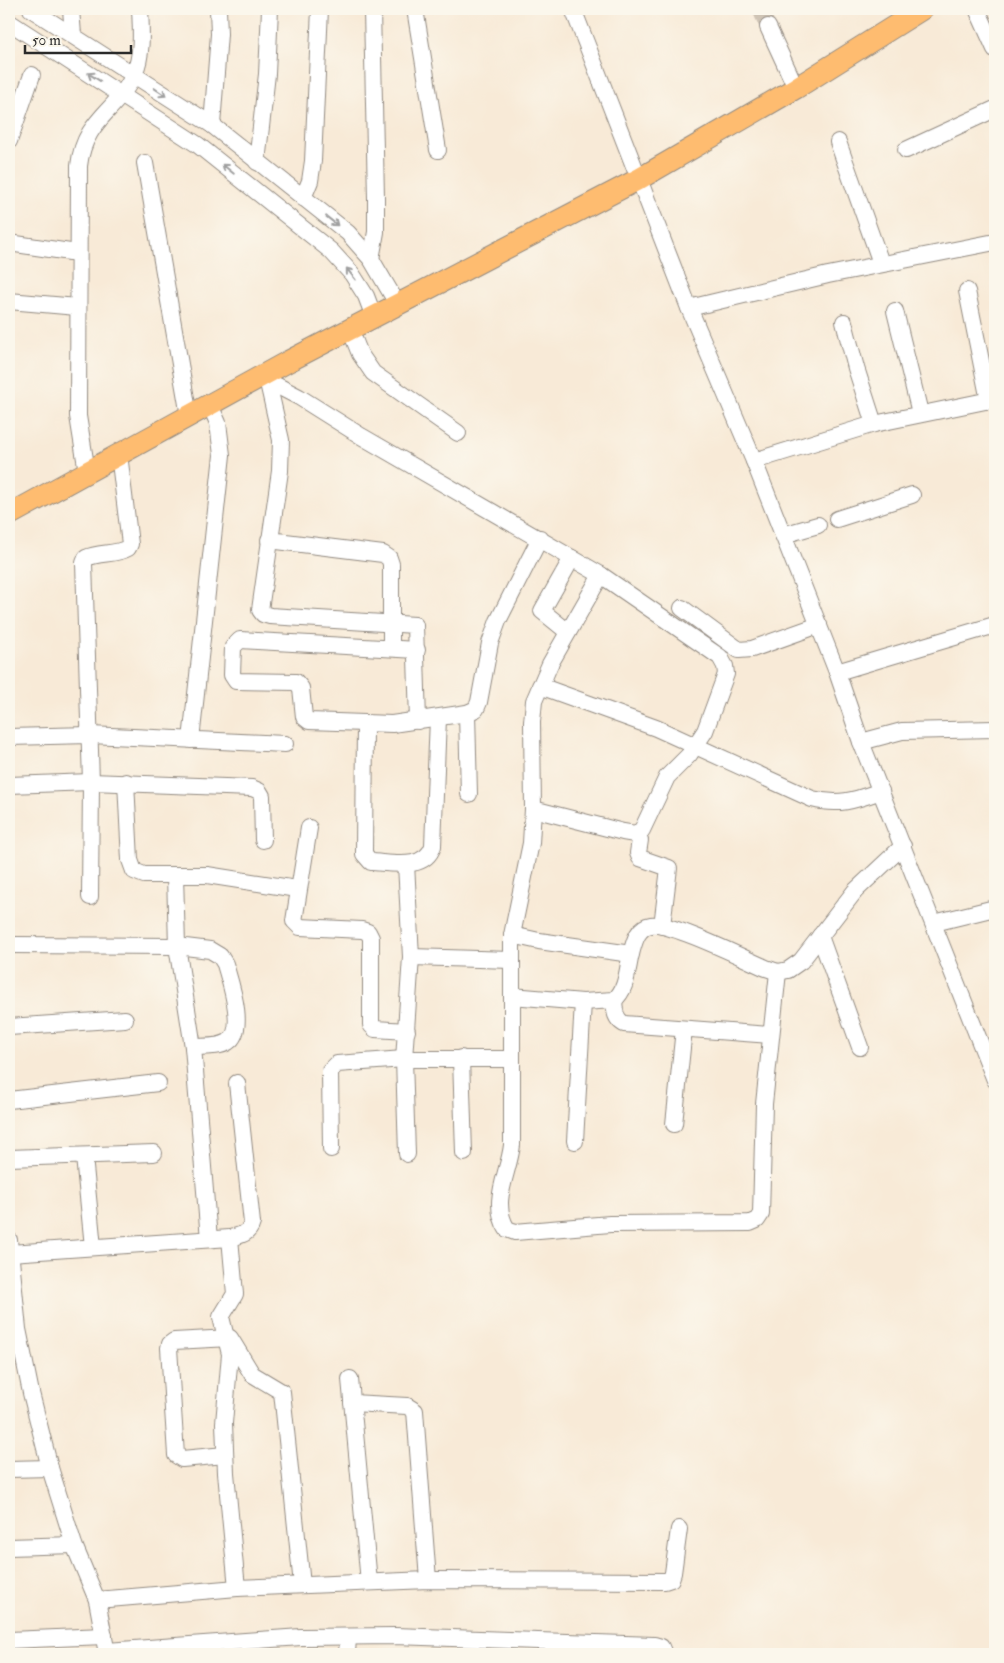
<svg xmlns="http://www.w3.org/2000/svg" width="1004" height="1663" viewBox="0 0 1004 1663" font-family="'IM FELL Double Pica',serif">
<rect width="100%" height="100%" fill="#fbf7ec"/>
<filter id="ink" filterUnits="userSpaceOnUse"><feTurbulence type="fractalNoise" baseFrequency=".02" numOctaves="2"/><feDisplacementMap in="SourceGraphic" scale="10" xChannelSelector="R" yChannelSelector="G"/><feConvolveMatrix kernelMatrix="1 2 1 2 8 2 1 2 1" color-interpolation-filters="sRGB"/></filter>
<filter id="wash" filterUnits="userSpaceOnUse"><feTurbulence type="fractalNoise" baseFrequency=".0096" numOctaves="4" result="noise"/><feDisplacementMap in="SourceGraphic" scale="20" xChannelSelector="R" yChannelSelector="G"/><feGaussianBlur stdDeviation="1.12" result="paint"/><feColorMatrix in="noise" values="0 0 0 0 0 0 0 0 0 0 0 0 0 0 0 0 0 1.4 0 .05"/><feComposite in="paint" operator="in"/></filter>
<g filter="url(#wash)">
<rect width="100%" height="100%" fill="#f8ead7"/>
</g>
<g filter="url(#ink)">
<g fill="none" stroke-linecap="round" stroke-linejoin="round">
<polyline stroke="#cfc4b5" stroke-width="16" stroke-dasharray="16 8" stroke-linecap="butt" points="760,9 768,27"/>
<g stroke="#928a81" stroke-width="18">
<g id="minor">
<polyline points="31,9 212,125 348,233 371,259 398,305"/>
<polyline points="71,9 73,35"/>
<polyline points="415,9 438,150"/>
<polyline points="573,9 689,308 754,461 837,672 861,742 995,1080"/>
<polyline points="977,9 995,49"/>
<polyline points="9,22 198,145 331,251 352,274 366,296 374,317"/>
<polyline points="768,27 796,88"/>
<polyline points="212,125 219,34 218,9"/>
<polyline points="9,141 32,75"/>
<polyline points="838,142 881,263"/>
<polyline points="906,150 995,109"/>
<polyline points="257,162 267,74 270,9"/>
<polyline points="145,163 189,416"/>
<polyline points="303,198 310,181 313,161 320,9"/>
<polyline points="9,243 77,253"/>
<polyline points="371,259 376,232 376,198 372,9"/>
<polyline points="967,291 989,401"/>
<polyline points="9,301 77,307"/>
<polyline points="689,308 828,275 995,242"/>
<polyline points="895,311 920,413"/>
<polyline points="844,322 856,368 874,424"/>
<polyline points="350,329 360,354 373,373 458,433"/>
<polyline points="266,374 281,440 280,471 260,610 263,614 270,616 415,625 418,721"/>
<polyline points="268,381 299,397 361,436 601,575 720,657 725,666 726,674 705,731 689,755 667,777 642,830 635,834 623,832 533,809"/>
<polyline points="754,461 874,424 995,399"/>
<path d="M87 472 78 416 79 166C84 119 118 111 134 74 143 55 141 29 140 9"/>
<polyline points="837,519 912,495"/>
<polyline points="783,535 818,525"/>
<polyline points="269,540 383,554 389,558 391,564 391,648"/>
<path d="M601 575 550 664 534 701 532 722 533 809 531 843 512 935V1145C509 1173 490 1202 507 1229L515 1232 610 1224 750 1223 757 1220 761 1214 764 1104 778 972"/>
<polyline points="682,608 739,650 752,649 819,625"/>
<polyline points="568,632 542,611 572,558"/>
<polyline points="417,650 240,640 233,647 232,675 236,681 296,682 301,688 304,717 309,721 392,724 467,713 476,709 479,702 490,643 498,621 540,538"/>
<polyline points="837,672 995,625"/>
<path d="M540 686 656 728 812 799C840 806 855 800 881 791"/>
<polyline points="467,713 469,794"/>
<path d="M365 724 364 854 371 862C392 863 425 871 433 846L438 718"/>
<polyline points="9,737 90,735 285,744"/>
<polyline points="191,740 222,455 218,423 210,405"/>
<polyline points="861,742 902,731 995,729"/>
<polyline points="126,782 130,860 134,871 144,875 207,875 297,889"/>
<polyline points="9,785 91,782 252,788 259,791 262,796 263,840"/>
<polyline points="309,828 294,921 300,927 362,930 368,932 371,938 371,1025 375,1029 407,1031"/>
<polyline points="635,834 640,840 638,853 640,858 669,868 662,926"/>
<polyline points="406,864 411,957 404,1059 407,1154"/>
<polyline points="175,875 177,946 193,1047 209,1239"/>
<path d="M90 897 91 782 84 563 86 558C99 552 116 555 128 548L130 544 119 454"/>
<polyline points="934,923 995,908"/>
<polyline points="512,935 539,941 631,954"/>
<polyline points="820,936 860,1047"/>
<path d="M9 945 177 946 210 950 220 956 225 964C230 982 247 1030 228 1042 218 1048 203 1046 193 1047"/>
<polyline points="411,957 512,960"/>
<path d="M512 996 583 1002 614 1000C627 990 627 970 631 954 634 943 637 927 651 925 671 922 745 959 766 968L778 972 788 970 801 961 855 891 903 846"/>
<path d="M614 1000C615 1010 614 1018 624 1024L771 1035"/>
<polyline points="9,1027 125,1019"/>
<polyline points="461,1058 464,1153"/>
<polyline points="9,1100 158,1083"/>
<polyline points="674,1124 684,1029"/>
<polyline points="575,1141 583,1002"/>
<polyline points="331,1149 330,1071 337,1064 404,1059 511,1059"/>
<polyline points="84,1157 93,1247"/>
<polyline points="9,1158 154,1153"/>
<polyline points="230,1238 235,1294 221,1317 230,1354 224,1423 226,1473 237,1588"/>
<polyline points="9,1240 18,1329 31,1393 50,1468 74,1545 97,1600 107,1654"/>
<path d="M10 1253 230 1238C241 1235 249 1234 252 1223L237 1083"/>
<polyline points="350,1379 369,1582"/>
<polyline points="352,1403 407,1406 415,1411 428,1580"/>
<polyline points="225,1455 182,1459 176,1455 169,1348 170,1344 174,1341 230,1338 252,1374 282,1392 302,1585"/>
<polyline points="9,1469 50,1468"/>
<polyline points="9,1547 74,1545"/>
<polyline points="97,1600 237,1588 428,1580 665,1581 671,1579 673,1573 679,1529"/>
<polyline points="9,1640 104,1636"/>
<polyline points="107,1651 301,1637 395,1636 654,1645 661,1647 664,1654"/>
<polyline points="347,1654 348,1637"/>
</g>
</g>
<g stroke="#928a81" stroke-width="23">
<polyline id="major" points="9,515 289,361 639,179 796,88 922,9"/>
</g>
<use href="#minor" stroke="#fff" stroke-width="16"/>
<use href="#major" stroke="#febc70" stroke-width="21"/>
</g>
<defs><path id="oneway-shaft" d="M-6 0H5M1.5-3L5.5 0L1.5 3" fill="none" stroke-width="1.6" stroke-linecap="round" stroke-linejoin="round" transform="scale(1.25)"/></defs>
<g stroke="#a0a0a0">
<use href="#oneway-shaft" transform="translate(94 77) rotate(-147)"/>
<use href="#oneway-shaft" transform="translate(160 92) rotate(34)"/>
<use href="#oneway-shaft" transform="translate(228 169) rotate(-141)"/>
<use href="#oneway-shaft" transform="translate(332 221) rotate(38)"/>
<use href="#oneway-shaft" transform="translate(351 274) rotate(-128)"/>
</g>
</g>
<rect width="1004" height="1663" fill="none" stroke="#fbf7ec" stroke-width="30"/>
<path d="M25 45v8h106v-8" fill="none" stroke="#2b2b2b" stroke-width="2.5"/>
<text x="32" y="45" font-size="15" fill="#2b2b2b" stroke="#fbf7ec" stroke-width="4" paint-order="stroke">50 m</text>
</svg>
